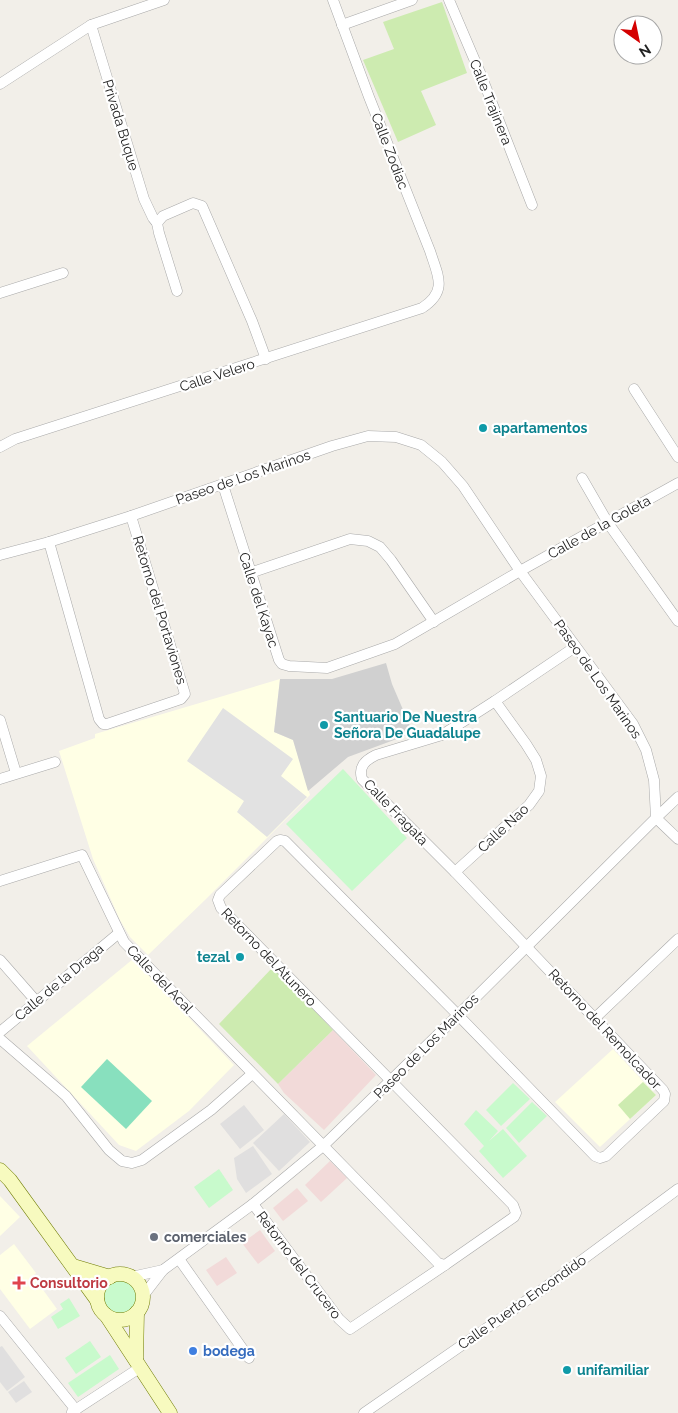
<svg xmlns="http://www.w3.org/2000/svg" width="678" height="1413" viewBox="0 0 678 1413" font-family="Raleway,sans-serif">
<rect width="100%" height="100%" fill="#f2efe9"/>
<g fill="#e0dfdf">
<polygon points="244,1105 264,1130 240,1149 220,1124"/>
<polygon points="284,1114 310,1142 279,1171 253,1143"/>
<polygon points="253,1146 272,1174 246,1193 237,1179 234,1158"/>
<polygon points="2,1346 25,1377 7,1391 0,1382 0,1347"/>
<polygon points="24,1381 32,1392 16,1403 8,1392"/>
</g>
<g fill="#f2dad9">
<polygon points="333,1030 376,1075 324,1130 284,1093 278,1084"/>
<polygon points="330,1161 347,1178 321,1202 305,1185"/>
<polygon points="297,1188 308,1201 283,1221 273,1208"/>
<polygon points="260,1230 275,1251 258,1264 242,1243"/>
<polygon points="226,1257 237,1273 217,1286 206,1270"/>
</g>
<g fill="#ffffe5">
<polygon points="280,679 274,732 293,740 310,795 205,900 148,955 130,937 120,920 93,859 59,751 95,738 95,734"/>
<polygon points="133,959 234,1065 189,1111 136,1151 119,1145 27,1046"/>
<polygon points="613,1049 656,1095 600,1147 555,1102"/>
<polygon points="0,1196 20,1217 0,1236"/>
<polygon points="14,1244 36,1273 33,1276 57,1309 30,1329 0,1289 0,1255"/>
</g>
<polygon fill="#d0d0d0" points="386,663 392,684 413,733 348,757 308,791 293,740 274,732 280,679 332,679"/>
<g fill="#cdebb0">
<polygon points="442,2 467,73 421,91 436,125 398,142 363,60 394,49 383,22"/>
<polygon points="273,967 333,1030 278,1084 219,1024"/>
<polygon points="643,1082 656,1095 630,1119 618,1105"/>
</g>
<g fill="#c8facc">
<polygon points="343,769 407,838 352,891 286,824"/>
<polygon points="513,1083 530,1099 501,1126 486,1110"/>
<polygon points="532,1102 547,1116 519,1143 506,1128"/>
<polygon points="476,1110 498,1131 489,1141 503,1129 527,1156 503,1178 479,1151 484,1146 464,1124"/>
<polygon points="219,1169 233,1190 209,1208 194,1187"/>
<circle cx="120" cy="1297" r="19"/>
<polygon points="69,1298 80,1316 58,1329 51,1317 63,1309 60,1304"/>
<polygon points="90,1341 101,1357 76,1374 65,1358"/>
<polygon points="110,1355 119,1369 78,1397 68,1383"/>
</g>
<polygon fill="#88e0be" points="107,1059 152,1101 126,1129 81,1087"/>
<polygon fill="#e2e2e2" points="223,708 293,759 281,776 307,797 267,837 237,812 244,801 187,761"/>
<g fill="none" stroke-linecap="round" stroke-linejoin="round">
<g stroke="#a9a9a9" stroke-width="11">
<g id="street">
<polyline points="449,0 481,75 532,205"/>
<polyline points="91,25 144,199 153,218 157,223"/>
<polyline points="342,25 412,0"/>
<polyline points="0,84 91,25 164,0"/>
<polyline points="177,291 159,233 157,223 163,216 193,203 202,206 252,321 266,359"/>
<polyline points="0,293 63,273"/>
<polyline points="634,389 678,457"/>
<path d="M0 447 15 439 422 308C448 291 438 276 430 251L369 97 333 0"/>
<polyline points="582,478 608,523 678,621"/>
<polyline points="223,485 279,660 282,664 289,666 327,668 395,644 520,571 678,483"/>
<polyline points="49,542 99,719 103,724 107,724 181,699 185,694 131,516"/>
<polyline points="0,555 49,542 131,516 332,446 368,436 396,437 421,445 442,462 463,486 520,571 633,724 646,750 654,780 656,818 458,1015 323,1146 253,1204 163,1270 143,1296"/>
<polyline points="250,573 350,539 368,541 380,547 391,560 434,622"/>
<polyline points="0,720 16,773"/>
<polyline points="0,779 55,762"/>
<polyline points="678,797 656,818 678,839"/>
<polyline points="455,872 529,805 539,791 541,776 536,760 526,744 495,701"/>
<path d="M0 881 82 855 124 942 438 1263 445 1265 514 1217 516 1213 513 1205 221 908 218 900 220 895 277 841 280 840 285 841 458 1015 595 1156 600 1158 606 1156 664 1101 665 1094 663 1090 455 872 362 779C358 766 366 760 376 755L442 735 495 701 575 647"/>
<polyline points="0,960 36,1001"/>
<polyline points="595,1018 678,939"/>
<polyline points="0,1032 119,933"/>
<polyline points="0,1039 66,1096 109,1150 122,1161 132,1163 142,1160 211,1110 252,1074"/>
<polyline points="253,1204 339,1319 350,1329 445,1265"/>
<polyline points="179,1259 249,1358"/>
<polyline points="131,1277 163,1270"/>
<polyline points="0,1316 76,1410"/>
<polyline points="72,1412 141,1367"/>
<polyline points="364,1413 543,1289 678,1189"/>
</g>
</g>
<g stroke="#707d05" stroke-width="15">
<g id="secondary">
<polyline points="0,1170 10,1180 97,1300"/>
<polyline points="73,1266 110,1277"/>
<circle cx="120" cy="1297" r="23"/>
<polyline points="106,1315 170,1413"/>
<polyline points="136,1360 137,1312"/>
</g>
</g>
<use href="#street" stroke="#fff" stroke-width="10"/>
<use href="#secondary" stroke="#f7fabf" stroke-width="14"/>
</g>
<g fill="#0f9aa8" stroke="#fff" stroke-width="2">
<circle cx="483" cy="428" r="5"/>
<circle cx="324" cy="725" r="5"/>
<circle cx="240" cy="957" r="5"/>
<circle cx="567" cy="1370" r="5"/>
</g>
<circle fill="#6b7280" stroke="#fff" stroke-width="2" cx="154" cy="1237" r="5"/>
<path fill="#e0444e" stroke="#fff" stroke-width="2" d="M16.5 1275.5h5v5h5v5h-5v5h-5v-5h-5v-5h5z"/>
<circle fill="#3f7fe0" stroke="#fff" stroke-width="2" cx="193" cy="1351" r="5"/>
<g text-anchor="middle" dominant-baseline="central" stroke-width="4.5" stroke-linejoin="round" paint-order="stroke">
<g font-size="14" fill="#222" stroke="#fff">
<text transform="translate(491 102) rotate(68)">Calle Trajinera</text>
<text transform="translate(121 125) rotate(73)">Privada Buque</text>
<text transform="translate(390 151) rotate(69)">Calle Zodiac</text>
<text transform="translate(217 375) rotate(-18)">Calle Velero</text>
<text transform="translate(243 477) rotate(-19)">Paseo de Los Marinos</text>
<text transform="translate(599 527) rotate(-29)">Calle de la Goleta</text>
<text transform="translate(259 600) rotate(72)">Calle del Kayac</text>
<text transform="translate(160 610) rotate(73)">Retorno del Portaviones</text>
<text transform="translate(598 679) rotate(55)">Paseo de Los Marinos</text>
<text transform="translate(396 812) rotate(46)">Calle Fragata</text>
<text transform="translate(503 828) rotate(-43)">Calle Nao</text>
<text transform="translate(269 957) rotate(46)">Retorno del Atunero</text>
<text transform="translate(160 979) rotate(46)">Calle del Acal</text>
<text transform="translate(59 982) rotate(-40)">Calle de la Draga</text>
<text transform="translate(605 1029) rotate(47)">Retorno del Remolcador</text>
<text transform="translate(426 1046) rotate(-45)">Paseo de Los Marinos</text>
<text transform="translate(299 1265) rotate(53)">Retorno del Crucero</text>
<text transform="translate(522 1302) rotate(-35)">Calle Puerto Encondido</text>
</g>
<g font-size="14" font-weight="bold" fill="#0d838f" stroke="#fff" text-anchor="start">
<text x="493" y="428">apartamentos</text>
<text x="334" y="717">Santuario De Nuestra<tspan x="334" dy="16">Señora De Guadalupe</tspan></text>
<text x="230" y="957" text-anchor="end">tezal</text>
<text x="577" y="1370">unifamiliar</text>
</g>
<g font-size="14" font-weight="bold" fill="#5b616d" stroke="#fff" text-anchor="start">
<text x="164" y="1237">comerciales</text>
</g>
<g font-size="14" font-weight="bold" fill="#be3a42" stroke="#fff" text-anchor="start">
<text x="30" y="1283">Consultorio</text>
</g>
<g font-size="14" font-weight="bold" fill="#366cbe" stroke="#fff" text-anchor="start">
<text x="203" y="1351">bodega</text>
</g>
</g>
<g transform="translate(638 40) rotate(147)"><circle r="24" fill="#ffffff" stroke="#a7a7a7"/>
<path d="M0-4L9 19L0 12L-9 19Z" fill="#d40000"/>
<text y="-8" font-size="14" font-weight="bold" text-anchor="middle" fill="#222222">N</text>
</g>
</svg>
